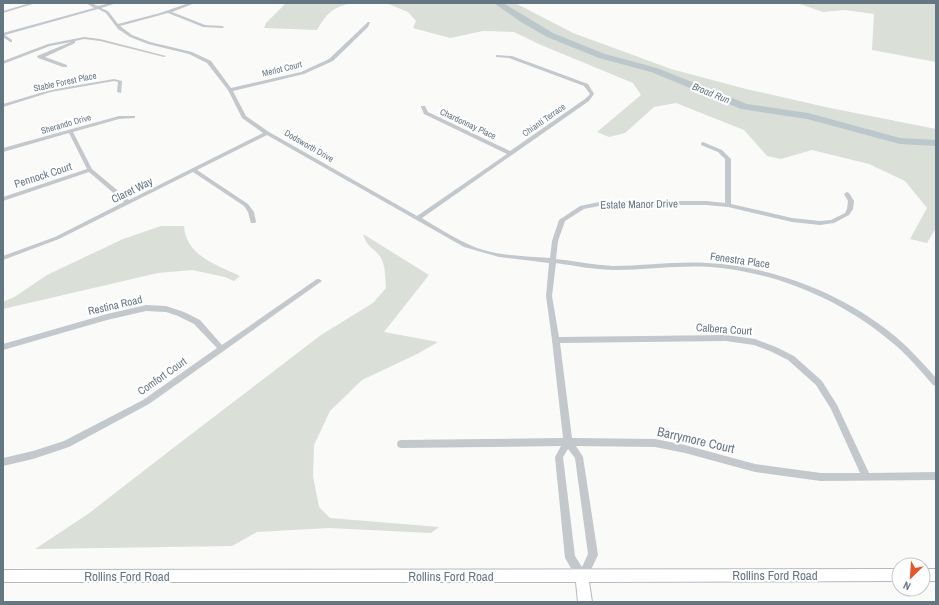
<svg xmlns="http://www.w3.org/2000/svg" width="939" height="605" viewBox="0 0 939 605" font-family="'Archivo Narrow',sans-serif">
<rect width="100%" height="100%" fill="#fafaf8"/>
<g fill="#dadfd7">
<path d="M285 3H350C331 9 327 13 317 30L264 28 266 23 284 5Z"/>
<polygon points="386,3 515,3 573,33 671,69 746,89 830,108 936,129 936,228 927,243 910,239 927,208 905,181 869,164 812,150 781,159 767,156 744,130 676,103 654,107 625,133 609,137 597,132 641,95 633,83 541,45 514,32 483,31 450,38 413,28 416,21 408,12"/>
<polygon points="797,3 936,3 936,62 872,50 874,14 845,10 823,12"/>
<path d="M161 226H184C186 256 217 265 240 276L234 281 225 277 192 270 158 273 3 309V302L16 296 47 275 123 239Z"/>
<path d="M363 234 429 275 384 332 438 342 417 354 362 380 330 411 314 445 313 476 319 507 330 518 439 527 431 533 329 528 257 532 232 546 35 549 88 514 168 452 321 335 373 303 386 288C385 277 386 262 378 254 370 245 368 248 363 234Z"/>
</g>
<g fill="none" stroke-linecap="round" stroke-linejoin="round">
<polygon fill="#bbc7cb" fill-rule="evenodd" points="494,3 503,3 553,33 605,54 657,68 747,104 808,113 900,138 936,140 936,146 900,144 807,119 741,109 651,72 599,58 547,37 521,22"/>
<g stroke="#b3babf" stroke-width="2">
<g id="secondary">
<polygon points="899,569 899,581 589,582 592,602 578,602 576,582 3,582 3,570"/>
<rect x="923" y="569" width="13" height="12"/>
</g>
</g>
<g fill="#c3c8cc" fill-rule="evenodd">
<polygon points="30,3 36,3 3,13 3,11"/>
<path d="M86 3H91L98 6 111 3H117L101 8 108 11 118 24 160 13 189 3H195L172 12 205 25 222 26 224 27 223 28 203 27 168 13 120 26 132 35 150 42 192 52 211 61 231 88 301 72 329 59 368 22H370L368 27 333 61 304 74 233 91 246 116 269 132 417 216 507 154 424 114 421 107V106H425L428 112 510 151 585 99 590 94 584 86 509 58 496 57V55L512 56 588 84 594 94 589 101 422 218C437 227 452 237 468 244 492 256 523 256 550 258L552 241 559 220 580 206 604 201H706L725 203V159L718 152 701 145V143L703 142 722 150 731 159V204L792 218 820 221 831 220 845 213 847 209 848 201 844 194 847 192 849 193 854 201 853 209 849 215 834 223 820 225 792 222 728 207 706 205H604L584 209 565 221 558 241 556 259C575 261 594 265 613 266 645 266 676 261 707 263 773 266 845 294 896 337 910 349 923 363 936 378V386L933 385C919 369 906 353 889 340 838 298 775 272 710 267 678 265 647 270 616 270 596 270 576 266 556 263L552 296 559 337 726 335 755 339 776 347 794 356 822 381 837 405 869 473 936 472V480L821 481 755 472 685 453 655 447 576 446 583 457 598 555 586 580 582 581 578 580 565 558 555 457 561 446 401 448 398 447 397 444 398 441 401 440 563 438 552 340 546 296 549 263 499 257 464 247 267 135 197 170 248 204 254 212 256 222 255 223H251L248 212 244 206 193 172 59 239 3 260V256L55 237 124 202 89 172 3 201V197L87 169 69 133 3 152V148L119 116H135V118L119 119 73 132 92 169 129 200 263 133 242 118 228 90 207 63 189 54 148 44 130 37 118 29 106 13 98 9 5 35 12 40V42H10L3 37V33L94 8ZM726 341 754 345 770 351 788 360 816 385 831 409 860 473H821L755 464 685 445 655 439 572 438 560 343ZM568 449 575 458 588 554 582 567 575 556 563 457Z"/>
<polygon points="84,37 100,39 166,56 164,57 100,41 84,39 75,41 75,43 45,57 67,65 67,67 63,67 38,58 37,56 71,42 50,46 3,64 3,61 48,44"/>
<polygon points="114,79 122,81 121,93 117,92 118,82 114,81 51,92 3,107 3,104 50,90"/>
<polygon points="317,279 319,279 322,281 149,404 69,447 33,459 3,466 3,458 33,451 64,441 143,400 217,348 194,324 178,316 166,312 146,311 107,320 3,350 3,344 107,314 146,305 166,306 184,312 200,320 222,345"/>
</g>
<use href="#secondary" fill="#fff" fill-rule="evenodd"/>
</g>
<g text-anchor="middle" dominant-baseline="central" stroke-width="4" stroke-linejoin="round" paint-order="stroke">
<g font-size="9" fill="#657683" stroke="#fff">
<text transform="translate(282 69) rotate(-14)">Merlot Court</text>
<text transform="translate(65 82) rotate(-12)">Stable Forest Place</text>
<text transform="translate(544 120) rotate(-35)">Chianti Terrace</text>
<text transform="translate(66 124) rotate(-16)">Sherando Drive</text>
<text transform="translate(468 124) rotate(25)">Chardonnay Place</text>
<text transform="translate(309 146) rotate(30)">Dodsworth Drive</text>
</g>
<g font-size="10" font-style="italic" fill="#60757c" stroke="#fff">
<text transform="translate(711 93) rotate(22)">Broad Run</text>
</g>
<g font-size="11" fill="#657683" stroke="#fff">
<text transform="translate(43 175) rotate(-18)">Pennock Court</text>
<text transform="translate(132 190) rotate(-26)">Claret Way</text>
<text transform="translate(639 204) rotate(-1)">Estate Manor Drive</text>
<text transform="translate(740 260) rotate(8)">Fenestra Place</text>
<text transform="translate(115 305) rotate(-13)">Restina Road</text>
<text transform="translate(724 329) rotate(4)">Calbera Court</text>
<text transform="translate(162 376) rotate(-35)">Comfort Court</text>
</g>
<g font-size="13" fill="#657683" stroke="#fff">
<text transform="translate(696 440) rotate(13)">Barrymore Court</text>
<text x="775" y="575">Rollins Ford Road</text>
<text x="127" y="576">Rollins Ford Road</text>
<text x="451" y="576">Rollins Ford Road</text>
</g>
</g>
<rect width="939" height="605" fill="none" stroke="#657683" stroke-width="8"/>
<g transform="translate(911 577) rotate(205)"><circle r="19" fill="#ffffff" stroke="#c1c8cd"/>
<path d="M0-3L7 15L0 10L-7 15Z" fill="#e4572e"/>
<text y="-6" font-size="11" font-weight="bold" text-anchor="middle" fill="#657683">N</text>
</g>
</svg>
